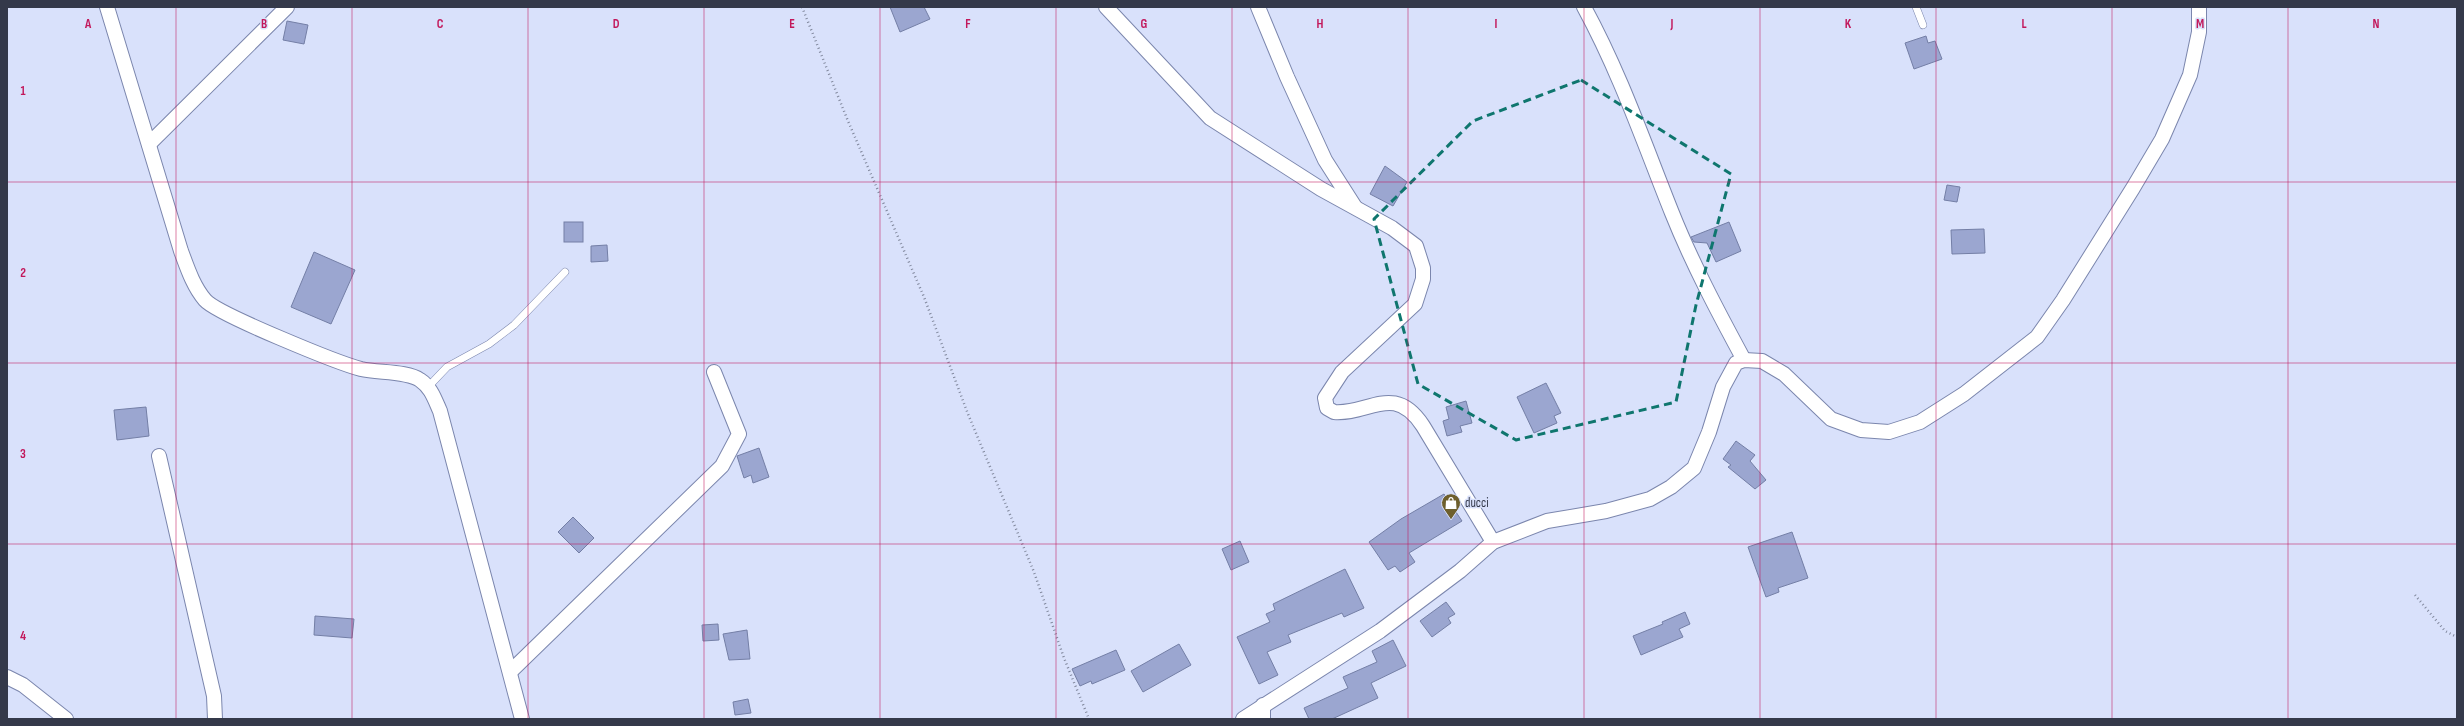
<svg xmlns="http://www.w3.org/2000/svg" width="2464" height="726" viewBox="0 0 2464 726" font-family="'Sofia Sans Condensed',sans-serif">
<rect width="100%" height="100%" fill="#d9e1fb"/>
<g fill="#9ba6d0" stroke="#747fa6">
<polygon points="890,7 924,7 930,19 900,32"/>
<polygon points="287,21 308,25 304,44 283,40"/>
<polygon points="1926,36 1928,43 1935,41 1942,59 1914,69 1905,43"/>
<polygon points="1385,166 1407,182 1393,206 1370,194"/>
<polygon points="1947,185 1960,187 1957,202 1944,200"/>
<rect x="564" y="222" width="19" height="20"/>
<polygon points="1729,222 1741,251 1716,262 1707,243 1694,242 1691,237"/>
<polygon points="1984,229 1985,253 1952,254 1951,230"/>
<polygon points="607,245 608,261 591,262 591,246"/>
<polygon points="314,252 355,270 331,324 291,307"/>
<polygon points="1546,383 1561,413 1554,416 1557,423 1534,433 1517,397"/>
<polygon points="1466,401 1472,423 1460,426 1462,432 1447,436 1443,421 1449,419 1446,407"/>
<polygon points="146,407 149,436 117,440 114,410"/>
<polygon points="1736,441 1755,455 1750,461 1766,480 1755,489 1728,467 1731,465 1723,459"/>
<polygon points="759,448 769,477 753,483 751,475 744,478 737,456"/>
<polygon points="1444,494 1462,521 1409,553 1415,562 1400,572 1395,566 1388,570 1369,542 1401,519"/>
<polygon points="573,517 594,538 579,553 558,532"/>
<polygon points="1792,532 1808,578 1778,588 1779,592 1766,597 1748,547"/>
<polygon points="1240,541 1249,562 1231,570 1222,549"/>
<polygon points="1345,569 1364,608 1344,617 1342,613 1288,635 1291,642 1267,652 1278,675 1259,684 1237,637 1270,622 1266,614 1275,610 1273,604"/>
<polygon points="1446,602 1455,614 1448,618 1451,623 1432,637 1420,621"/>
<polygon points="1685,612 1690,624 1679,629 1683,637 1641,655 1633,636 1663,624 1662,622"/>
<polygon points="315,616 354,619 352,638 314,635"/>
<polygon points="718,624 719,640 703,641 702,625"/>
<polygon points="747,630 750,659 729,660 723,634"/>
<polygon points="1393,640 1406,666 1371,683 1378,698 1332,719 1309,719 1304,708 1348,688 1343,677 1377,662 1372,651"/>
<polygon points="1179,644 1191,665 1143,692 1131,671"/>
<polygon points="1116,650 1125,670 1092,684 1091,681 1080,686 1072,669"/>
<polygon points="748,699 751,713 735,715 733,702"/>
</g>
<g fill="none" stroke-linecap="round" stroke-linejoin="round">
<g stroke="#7b86ad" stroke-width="8">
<g id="lane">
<polyline points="1916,7 1923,25"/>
<polyline points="428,387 447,367 489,344 514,325 565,272"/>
</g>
</g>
<g stroke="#7b86ad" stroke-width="16">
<g id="street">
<path d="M107 7 181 251C187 267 193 286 205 300 217 314 338 363 361 369 378 373 407 371 420 380 431 387 435 400 440 411L522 719"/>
<path d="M1106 7 1210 118 1321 189 1392 228 1416 246 1423 268V279L1415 304 1342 372 1325 398 1327 408 1334 412C1369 415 1394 382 1423 426L1493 542"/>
<polyline points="1258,7 1287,77 1325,160 1355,207"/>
<path d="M1584 7C1620 73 1644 143 1672 213 1692 263 1718 312 1744 360"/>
<polyline points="149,144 287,7"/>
<polyline points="159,456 214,696 215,719"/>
<polyline points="510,672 722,466 739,434 714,372"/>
<polyline points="7,677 23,685 66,719"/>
<polyline points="1263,705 1263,719"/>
<polyline points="1243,719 1380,631 1460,571 1493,542 1547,521 1606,511 1650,499 1671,487 1694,468 1709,432 1723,387 1736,363 1744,360 1762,361 1784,374 1831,419 1861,430 1889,432 1920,422 1964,394 2037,337 2063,300 2133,188 2162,139 2190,75 2199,32 2199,7"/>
</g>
</g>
<g stroke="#82899e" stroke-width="2.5" stroke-dasharray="1 3" stroke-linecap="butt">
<polyline points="802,7 848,121 924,297 968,414 1034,572 1064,658 1089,719"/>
<polyline points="2415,595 2445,631 2457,637"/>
</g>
<use href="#lane" stroke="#fff" stroke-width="7"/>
<use href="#street" stroke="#fff" stroke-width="14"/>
</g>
<path fill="none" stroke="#0f766e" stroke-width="3" stroke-dasharray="8 5" stroke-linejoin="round" d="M1581 80 1731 174 1696 305 1676 402 1516 440 1418 384 1374 219 1473 121Z"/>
<path fill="none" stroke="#c2185b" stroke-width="1" stroke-opacity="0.55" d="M176 7V719M352 7V719M528 7V719M704 7V719M880 7V719M1056 7V719M1232 7V719M1408 7V719M1584 7V719M1760 7V719M1936 7V719M2112 7V719M2288 7V719M7 182H2457M7 363H2457M7 544H2457"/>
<defs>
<g id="shop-pin" transform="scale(1)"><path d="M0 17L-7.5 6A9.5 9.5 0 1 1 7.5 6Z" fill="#6e5f2c" stroke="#d9e1fb"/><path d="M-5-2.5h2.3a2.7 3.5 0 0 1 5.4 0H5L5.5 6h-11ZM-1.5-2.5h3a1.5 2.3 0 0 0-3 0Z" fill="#fff"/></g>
</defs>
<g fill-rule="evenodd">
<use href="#shop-pin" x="1451" y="503"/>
</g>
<g text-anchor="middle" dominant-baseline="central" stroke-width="3" stroke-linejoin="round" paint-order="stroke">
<g font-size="13" fill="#34394a" stroke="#d9e1fb" text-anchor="start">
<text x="1465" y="503">ducci</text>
</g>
</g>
<g font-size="13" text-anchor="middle" font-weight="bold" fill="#c2185b" stroke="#d9e1fb" stroke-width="3" stroke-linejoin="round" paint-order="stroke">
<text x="88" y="28">A</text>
<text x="264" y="28">B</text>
<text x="440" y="28">C</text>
<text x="616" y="28">D</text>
<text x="792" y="28">E</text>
<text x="968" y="28">F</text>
<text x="1144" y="28">G</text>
<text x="1320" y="28">H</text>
<text x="1496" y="28">I</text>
<text x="1672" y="28">J</text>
<text x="1848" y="28">K</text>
<text x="2024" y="28">L</text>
<text x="2200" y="28">M</text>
<text x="2376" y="28">N</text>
<text x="23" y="95">1</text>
<text x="23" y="277">2</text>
<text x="23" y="458">3</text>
<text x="23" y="640">4</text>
</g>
<rect width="2464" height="726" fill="none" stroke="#34394a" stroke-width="16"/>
</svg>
